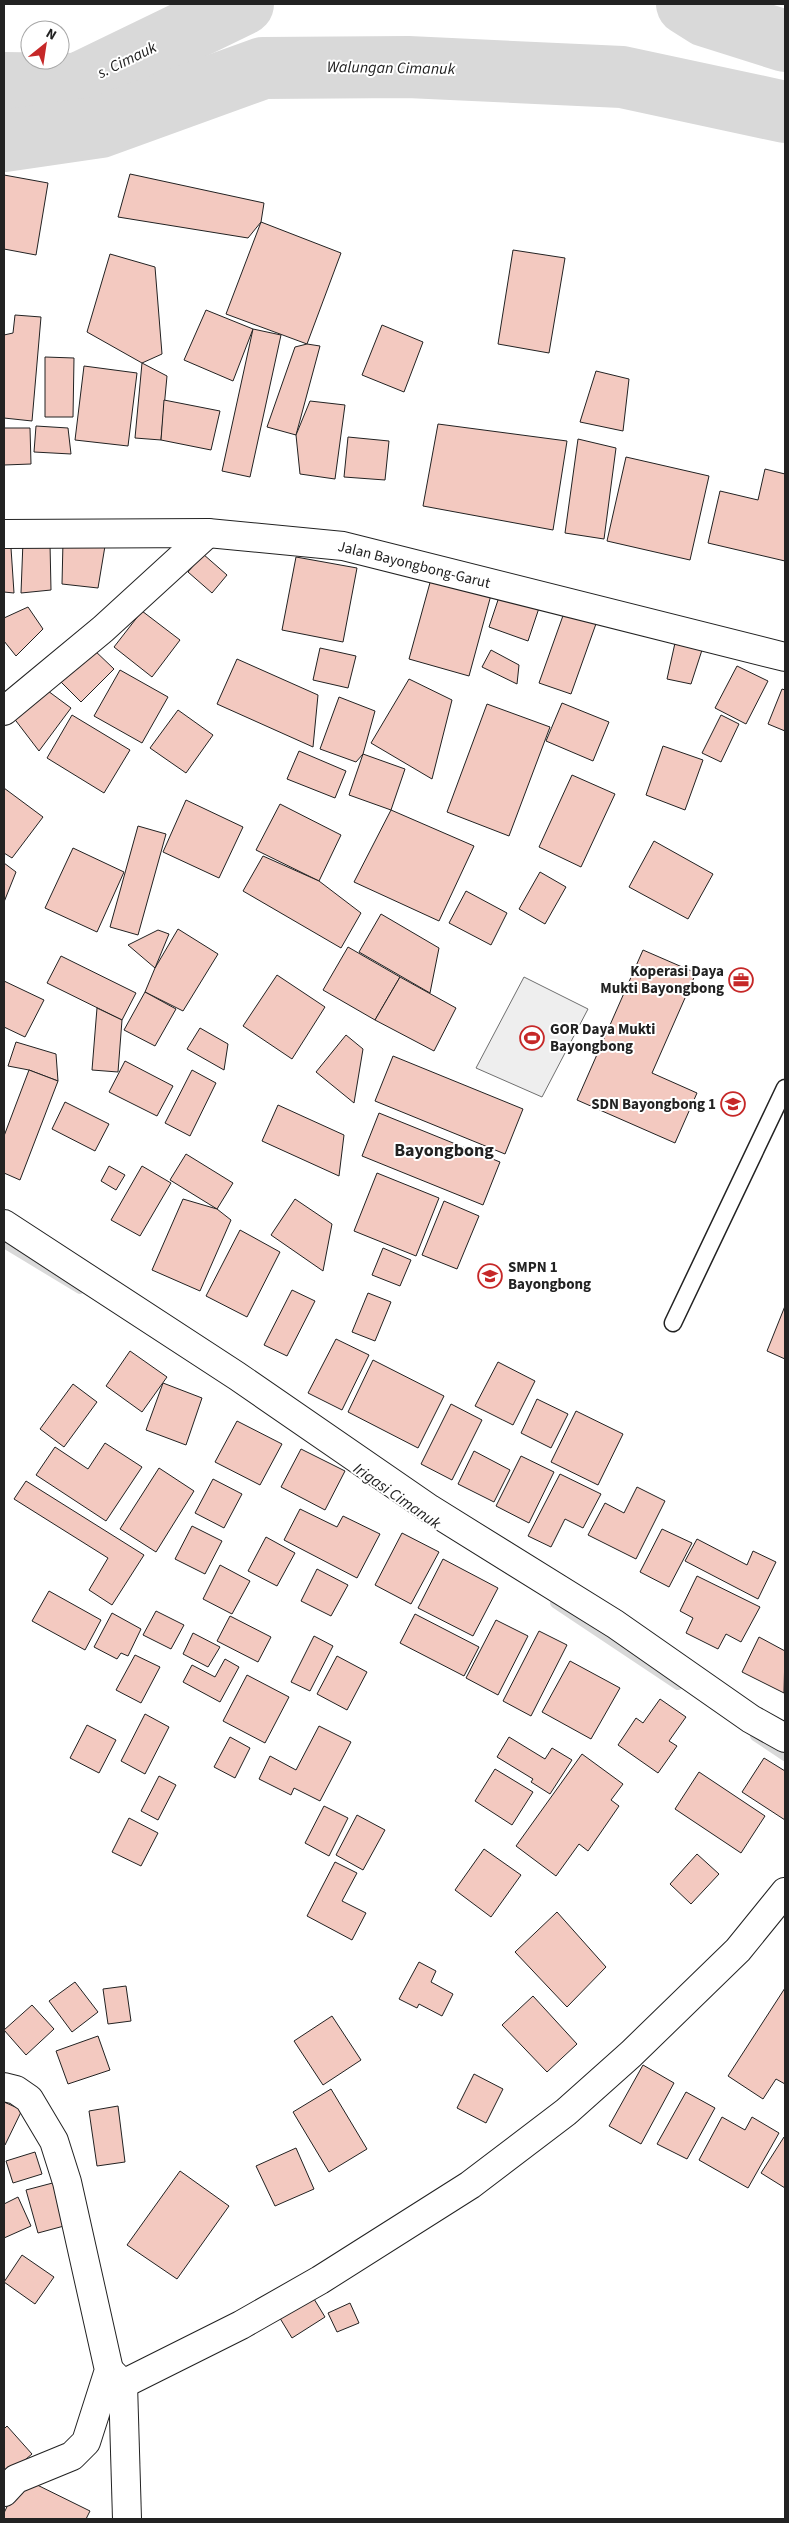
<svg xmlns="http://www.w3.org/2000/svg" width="789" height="2523" viewBox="0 0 789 2523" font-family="'Source Sans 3',sans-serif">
<rect width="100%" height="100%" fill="#fff"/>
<polygon fill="#eee" stroke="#6f6f6f" points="524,977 588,1009 542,1097 476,1068"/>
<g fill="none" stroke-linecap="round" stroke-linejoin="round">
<g stroke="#d9d9d9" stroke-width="10">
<polyline points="4,1243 80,1289"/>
<polyline points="555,1603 678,1685"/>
<polyline points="755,1736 785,1756"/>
</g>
<g stroke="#d9d9d9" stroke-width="62">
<polyline points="687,4 706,16 785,41"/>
<polyline points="4,83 78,84 243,4"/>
<polyline points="4,141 100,127 263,68 408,67 622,77 785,112"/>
</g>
</g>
<g fill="#f3c9c0" stroke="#222">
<polygon points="130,174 264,203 261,222 248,238 118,217"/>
<polygon points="4,175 48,183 36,255 4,249"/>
<polygon points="261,222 341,253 307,344 226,314"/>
<polygon points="513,250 565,258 549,353 498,344"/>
<polygon points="110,254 155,267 162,354 142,363 87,332"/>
<polygon points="206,310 253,329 233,381 184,360"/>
<polygon points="15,315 41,317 32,421 4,418 4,335 13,333"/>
<polygon points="382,325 423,342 404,392 362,375"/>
<polygon points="253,329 281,335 250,477 222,471"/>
<polygon points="307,344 320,346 296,435 267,427 295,347"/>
<polygon points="45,357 74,358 73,417 45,417"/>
<polygon points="142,363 167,376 161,440 135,438"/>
<polygon points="84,366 137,373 128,446 75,440"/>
<polygon points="596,371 629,379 623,431 580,422"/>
<polygon points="164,400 220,411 211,450 161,440"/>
<polygon points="310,401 345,405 335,479 300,474 296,435"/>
<polygon points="438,424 567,441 553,530 423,506"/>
<polygon points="36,426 68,428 71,454 34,452"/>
<polygon points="4,428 30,428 31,464 4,465"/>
<polygon points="348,437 389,441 385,480 344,477"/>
<polygon points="578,439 616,448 604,539 565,533"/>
<polygon points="626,457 709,476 690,560 607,541"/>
<polygon points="765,469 785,474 785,561 708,543 720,491 758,500"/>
<polygon points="23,541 50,544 51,590 21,593"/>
<polygon points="63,541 105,546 98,588 62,584"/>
<polygon points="4,548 11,548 14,593 4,592"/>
<polygon points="203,554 227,575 212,593 188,572"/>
<polygon points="296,557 357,568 343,642 282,630"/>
<polygon points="431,579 491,595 469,676 409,659"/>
<polygon points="501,591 540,605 528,641 489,627"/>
<polygon points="28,607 43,629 16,656 4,641 4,618"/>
<polygon points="565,610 597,621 571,694 539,683"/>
<polygon points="142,611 180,640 152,677 114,647"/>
<polygon points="675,643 702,650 691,684 667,679"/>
<polygon points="92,648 114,669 81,702 60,681"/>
<polygon points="320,648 356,656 348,688 313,680"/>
<polygon points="491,650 519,665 517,684 482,667"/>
<polygon points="237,659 318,695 313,747 217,704"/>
<polygon points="737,666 768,681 746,724 715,708"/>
<polygon points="120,670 168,697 142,743 94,716"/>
<polygon points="409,679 452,700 432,779 371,743"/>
<polygon points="782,689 785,690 785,731 768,724"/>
<polygon points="48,691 71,708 39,751 13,717"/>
<polygon points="339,697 375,711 363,754 356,762 320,749"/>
<polygon points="562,703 609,722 593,761 546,741"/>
<polygon points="487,704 550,727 509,836 447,812"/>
<polygon points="178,710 213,735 186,773 150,748"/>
<polygon points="72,715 130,750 104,793 47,758"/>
<polygon points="721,715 739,724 721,762 702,753"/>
<polygon points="663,746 703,760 685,810 646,795"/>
<polygon points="299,751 346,771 335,798 287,779"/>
<polygon points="363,754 405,769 391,810 349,795"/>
<polygon points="572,775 615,794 581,867 539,847"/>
<polygon points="4,788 43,817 12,858 4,853"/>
<polygon points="186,800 243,827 219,878 163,852"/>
<polygon points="280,804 341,835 319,881 256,850"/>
<polygon points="391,810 474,846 439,921 354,882"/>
<polygon points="138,826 166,834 138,935 110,927"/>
<polygon points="654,841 713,874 688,919 629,887"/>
<polygon points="73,848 124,872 97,932 45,908"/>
<polygon points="263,856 319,881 361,913 341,948 243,891"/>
<polygon points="4,863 16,872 4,902"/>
<polygon points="540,872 566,887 545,924 519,909"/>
<polygon points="466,891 507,913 491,945 449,923"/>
<polygon points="381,914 439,948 430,993 359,952"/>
<polygon points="178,929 218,954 183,1011 145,992 155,968"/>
<polygon points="158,930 169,934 155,968 128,945"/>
<polygon points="348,947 400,977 375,1020 323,990"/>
<polygon points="643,950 696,973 652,1073 697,1093 675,1143 577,1100"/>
<polygon points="61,956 136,993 122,1020 47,983"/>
<polygon points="277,975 325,1007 292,1059 243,1026"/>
<polygon points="400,977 456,1008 434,1051 375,1020"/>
<polygon points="4,981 44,1000 25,1037 4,1027"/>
<polygon points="145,992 176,1009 155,1046 124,1030"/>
<polygon points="97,1008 122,1020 118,1072 92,1070"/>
<polygon points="200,1028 228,1044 224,1070 187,1049"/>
<polygon points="346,1035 363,1049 354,1103 316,1072"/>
<polygon points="16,1042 56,1054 58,1081 29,1070 8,1066"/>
<polygon points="393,1056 523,1109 505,1154 375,1101"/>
<polygon points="125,1061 173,1086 157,1116 109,1092"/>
<polygon points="29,1070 58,1081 20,1180 4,1173 4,1136"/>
<polygon points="192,1070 216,1083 190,1136 165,1123"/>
<polygon points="65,1102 109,1124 95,1151 52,1129"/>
<polygon points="278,1105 344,1135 339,1176 262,1141"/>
<polygon points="379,1113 500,1162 483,1205 362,1156"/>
<polygon points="186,1154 233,1183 217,1209 170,1180"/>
<polygon points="109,1166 125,1175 116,1190 101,1181"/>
<polygon points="142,1166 171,1183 140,1236 111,1220"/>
<polygon points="377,1173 439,1198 416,1256 354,1231"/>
<polygon points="183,1199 217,1209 231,1220 200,1291 152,1270"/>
<polygon points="295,1199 332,1224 323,1271 271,1235"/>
<polygon points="444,1201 479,1216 457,1269 422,1255"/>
<polygon points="240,1230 280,1252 247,1317 206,1296"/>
<polygon points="383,1248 411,1260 400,1286 372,1275"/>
<polygon points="292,1290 315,1301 287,1356 264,1345"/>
<polygon points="368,1293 391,1302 375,1341 352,1332"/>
<polygon points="785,1306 785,1359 767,1351"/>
<polygon points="336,1339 369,1355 342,1410 308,1393"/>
<polygon points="130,1351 167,1377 142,1412 106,1386"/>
<polygon points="373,1360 444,1396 418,1448 348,1412"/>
<polygon points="498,1362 535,1381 513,1425 475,1406"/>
<polygon points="163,1383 202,1398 186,1445 146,1430"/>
<polygon points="73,1384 97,1402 64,1447 40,1429"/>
<polygon points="537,1399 568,1414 551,1448 521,1433"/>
<polygon points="451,1404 482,1420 452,1480 421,1464"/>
<polygon points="576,1411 623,1434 598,1485 551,1462"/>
<polygon points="237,1421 282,1444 260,1485 215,1462"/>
<polygon points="105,1443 142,1467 106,1521 36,1475 55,1447 88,1469"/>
<polygon points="301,1449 345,1471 325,1510 281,1487"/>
<polygon points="474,1451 510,1470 494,1502 458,1484"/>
<polygon points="521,1456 554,1472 529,1523 496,1506"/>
<polygon points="159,1468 194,1491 156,1552 120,1529"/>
<polygon points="560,1474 601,1494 583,1528 565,1519 551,1547 528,1536"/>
<polygon points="213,1479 242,1494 224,1528 195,1513"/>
<polygon points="26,1481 144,1555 112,1605 89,1590 108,1558 14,1499"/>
<polygon points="637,1487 665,1501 636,1559 588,1535 605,1503 624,1513"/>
<polygon points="300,1509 337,1527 343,1516 380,1534 357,1578 284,1540"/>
<polygon points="192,1526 222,1541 205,1574 175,1559"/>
<polygon points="662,1529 692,1543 669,1587 640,1572"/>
<polygon points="402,1533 439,1552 411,1604 375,1585"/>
<polygon points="266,1537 295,1553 277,1586 248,1571"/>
<polygon points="697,1539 747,1565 753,1551 776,1562 758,1599 685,1561"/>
<polygon points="443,1559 498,1588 473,1636 418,1608"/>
<polygon points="220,1565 250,1581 232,1614 203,1599"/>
<polygon points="317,1569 348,1585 331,1616 301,1601"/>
<polygon points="697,1576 760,1607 741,1642 726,1634 718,1649 686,1633 693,1618 680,1611"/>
<polygon points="49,1591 101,1620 85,1650 32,1621"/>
<polygon points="156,1611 184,1625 171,1649 143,1635"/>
<polygon points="112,1613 141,1629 128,1656 121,1653 117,1659 94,1647"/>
<polygon points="415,1614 479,1647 464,1676 400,1643"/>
<polygon points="230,1616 271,1637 258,1662 217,1641"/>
<polygon points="496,1620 528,1636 498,1695 466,1678"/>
<polygon points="539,1631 567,1645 531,1716 503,1701"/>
<polygon points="193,1633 220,1647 208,1667 183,1654"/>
<polygon points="314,1636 333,1646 310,1691 291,1682"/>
<polygon points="759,1637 785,1651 784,1693 742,1672"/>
<polygon points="135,1655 160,1667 141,1703 116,1690"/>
<polygon points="337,1656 367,1672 347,1710 317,1694"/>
<polygon points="225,1659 239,1667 220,1702 183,1682 192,1665 215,1677"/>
<polygon points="570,1661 620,1688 591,1739 542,1712"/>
<polygon points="247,1675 289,1697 265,1743 223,1721"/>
<polygon points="660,1699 686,1717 669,1741 677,1746 658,1773 618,1745 636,1718 643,1723"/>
<polygon points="145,1714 169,1727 145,1774 121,1761"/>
<polygon points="87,1725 116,1740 99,1773 70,1758"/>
<polygon points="319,1726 351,1742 320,1801 294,1788 291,1795 259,1779 270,1756 296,1770"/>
<polygon points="230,1737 250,1748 235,1778 214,1767"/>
<polygon points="509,1737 545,1759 552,1748 572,1760 550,1794 531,1782 533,1779 497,1757"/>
<polygon points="582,1754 623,1784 611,1800 619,1806 588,1851 579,1844 556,1876 516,1846"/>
<polygon points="764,1758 785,1771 785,1820 742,1792"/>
<polygon points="495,1769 533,1792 512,1825 475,1801"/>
<polygon points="699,1772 765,1816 741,1853 675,1809"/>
<polygon points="159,1776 176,1785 158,1820 141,1811"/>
<polygon points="324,1806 348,1818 329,1856 305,1843"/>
<polygon points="357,1815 385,1830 363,1870 336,1855"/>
<polygon points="129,1818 158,1833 141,1866 112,1852"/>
<polygon points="484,1849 521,1875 491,1917 455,1890"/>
<polygon points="697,1854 719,1874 691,1904 670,1884"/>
<polygon points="335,1862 357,1873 342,1901 366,1913 352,1940 307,1916"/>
<polygon points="557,1912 606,1967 567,2007 515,1952"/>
<polygon points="419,1962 436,1971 431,1982 453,1994 442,2016 419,2004 417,2008 399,1999"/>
<polygon points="75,1982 98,2012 72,2032 49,2001"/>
<polygon points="126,1986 131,2021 108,2024 103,1989"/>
<polygon points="785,1988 785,2084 776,2079 763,2099 728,2076"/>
<polygon points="533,1996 577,2044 547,2072 502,2025"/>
<polygon points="32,2005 54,2029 26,2055 4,2030"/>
<polygon points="332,2016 361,2060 323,2085 294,2041"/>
<polygon points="98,2036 110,2070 68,2084 56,2051"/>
<polygon points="643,2065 674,2083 641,2144 609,2126"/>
<polygon points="474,2074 503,2089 486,2123 457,2108"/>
<polygon points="331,2089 367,2149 329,2172 293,2112"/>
<polygon points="686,2092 715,2108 687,2159 657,2144"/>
<polygon points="4,2102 22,2110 5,2145 4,2145"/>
<polygon points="118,2106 125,2162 97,2166 89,2111"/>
<polygon points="722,2117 745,2130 752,2117 779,2133 748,2188 699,2160"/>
<polygon points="784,2137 785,2138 785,2188 761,2173"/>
<polygon points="296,2148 314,2189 275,2206 256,2166"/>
<polygon points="35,2152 42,2174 13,2183 6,2161"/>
<polygon points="180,2171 229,2206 177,2279 127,2245"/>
<polygon points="64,2180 75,2223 38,2233 26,2190"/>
<polygon points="18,2197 31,2226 4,2238 4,2204"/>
<polygon points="22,2255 54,2277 35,2304 4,2282"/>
<polygon points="311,2294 325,2317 292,2338 278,2315"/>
<polygon points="350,2303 359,2323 337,2332 328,2313"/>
<polygon points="7,2426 32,2454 7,2475 4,2470 4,2429"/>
<polygon points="21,2477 90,2511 86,2519 4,2519 4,2513"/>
</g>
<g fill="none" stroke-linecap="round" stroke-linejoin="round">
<g stroke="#222" stroke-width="19">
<polyline id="lane" points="673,1323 785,1088"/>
</g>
<g stroke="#222" stroke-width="30">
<g id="street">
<polyline points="4,1224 237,1376 430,1509 615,1624 751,1719 785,1738"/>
<polyline points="4,2087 16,2090 29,2099 54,2141 67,2182 109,2370 86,2442 72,2456 16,2479 4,2492"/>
<polyline points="109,2370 123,2384 241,2325 320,2280 470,2185 566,2112 631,2054 738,1950 785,1892"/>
<polyline points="123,2384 127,2519"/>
</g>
</g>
<g stroke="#222" stroke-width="30">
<polyline id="secondary" points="4,711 103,629 208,533"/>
</g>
<g stroke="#222" stroke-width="30">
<polyline id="primary" points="4,534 208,533 343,546 785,657"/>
</g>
<use href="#lane" stroke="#fff" stroke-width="16"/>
<use href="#street" stroke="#fff" stroke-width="28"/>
<use href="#secondary" stroke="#fff" stroke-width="28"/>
<use href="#primary" stroke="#fff" stroke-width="28"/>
</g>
<defs>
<g id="office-ring" transform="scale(1.25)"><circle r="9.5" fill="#fff" stroke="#c62828" stroke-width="1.5"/><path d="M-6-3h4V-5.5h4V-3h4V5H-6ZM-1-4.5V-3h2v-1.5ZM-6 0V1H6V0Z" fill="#c62828"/></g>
<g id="stadium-ring" transform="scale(1.25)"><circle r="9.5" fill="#fff" stroke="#c62828" stroke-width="1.5"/><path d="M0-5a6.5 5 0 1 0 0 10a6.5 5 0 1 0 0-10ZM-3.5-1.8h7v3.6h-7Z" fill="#c62828"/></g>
<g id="school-ring" transform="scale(1.25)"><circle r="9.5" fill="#fff" stroke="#c62828" stroke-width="1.5"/><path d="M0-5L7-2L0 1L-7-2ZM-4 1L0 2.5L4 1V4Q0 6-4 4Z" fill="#c62828"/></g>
</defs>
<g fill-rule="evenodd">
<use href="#office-ring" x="741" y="980"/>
<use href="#stadium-ring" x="532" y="1038"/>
<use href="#school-ring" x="733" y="1104"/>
<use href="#school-ring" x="490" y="1276"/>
</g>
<g text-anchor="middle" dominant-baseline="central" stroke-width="4" stroke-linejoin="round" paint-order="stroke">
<g font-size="15" fill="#222" stroke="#fff">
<text transform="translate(414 565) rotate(14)">Jalan Bayongbong-Garut</text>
</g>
<g font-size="15" font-weight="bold" fill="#222" stroke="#fff" text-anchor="end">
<text x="724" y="971">Koperasi Daya<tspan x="724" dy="17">Mukti Bayongbong</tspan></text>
<text x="550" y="1029" text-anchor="start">GOR Daya Mukti<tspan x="550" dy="17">Bayongbong</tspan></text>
<text x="716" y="1104">SDN Bayongbong 1</text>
<text x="508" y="1267" text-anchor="start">SMPN 1<tspan x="508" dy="17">Bayongbong</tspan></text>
</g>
<g font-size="16" font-style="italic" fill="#222" stroke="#fff">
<text transform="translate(127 60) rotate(-26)">s. Cimauk</text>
<text transform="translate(391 68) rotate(1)">Walungan Cimanuk</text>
<text transform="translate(397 1496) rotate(35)">Irigasi Cimanuk</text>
</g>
<g font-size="18" font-weight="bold" fill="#222" stroke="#fff">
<text x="444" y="1150">Bayongbong</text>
</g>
</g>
<rect width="789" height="2523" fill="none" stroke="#222222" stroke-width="10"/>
<g transform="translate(45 45) rotate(30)"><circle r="24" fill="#ffffff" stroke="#a7a7a7"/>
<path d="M0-4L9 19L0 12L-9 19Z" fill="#c62828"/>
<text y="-8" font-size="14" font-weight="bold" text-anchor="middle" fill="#222222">N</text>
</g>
</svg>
